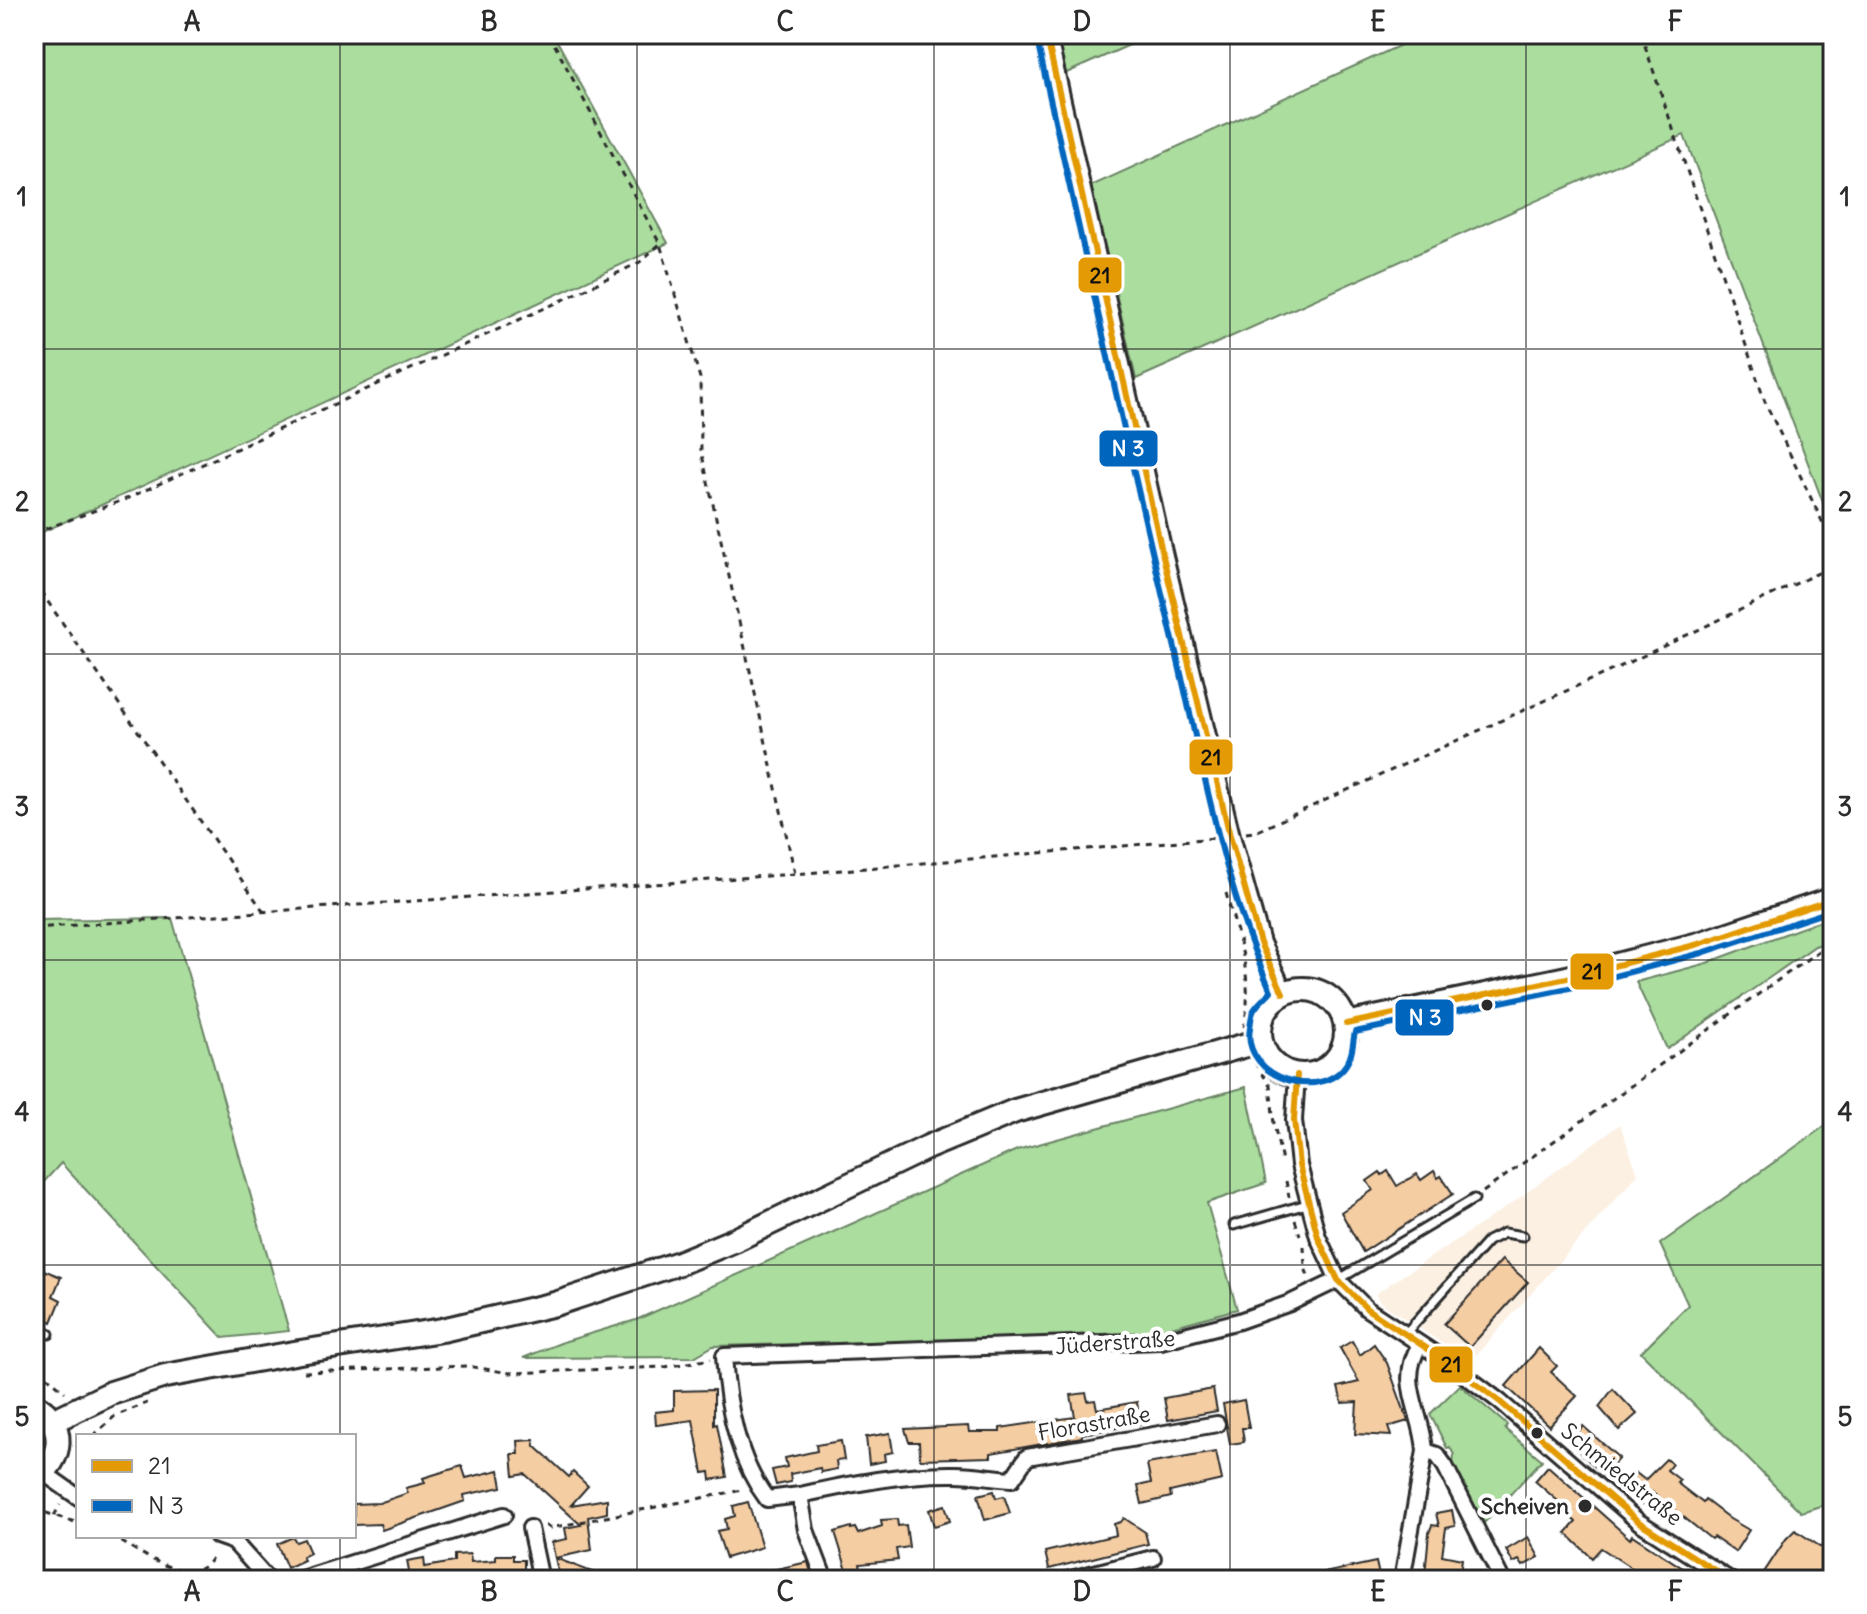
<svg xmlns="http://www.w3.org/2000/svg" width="1867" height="1614" viewBox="0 0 1867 1614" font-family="Delius,sans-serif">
<rect width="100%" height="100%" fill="#fff"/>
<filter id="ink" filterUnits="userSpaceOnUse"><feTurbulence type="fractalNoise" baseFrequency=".0125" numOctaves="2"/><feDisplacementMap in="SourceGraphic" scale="16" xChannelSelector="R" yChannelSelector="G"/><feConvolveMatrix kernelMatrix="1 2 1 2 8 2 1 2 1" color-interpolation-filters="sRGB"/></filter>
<g filter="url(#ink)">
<polygon fill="#fcf0e3" points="1620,1124 1638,1174 1470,1362 1380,1302 1375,1294 1511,1204"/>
<g fill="#abdd9f" stroke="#6b8465" stroke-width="2">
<polygon points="34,34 608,34 556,39 668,243 34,536"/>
<polygon points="1051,34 1154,34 1062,75"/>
<polygon points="1425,34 1833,34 1833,529 1684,135 1136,379 1091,186"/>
<polygon points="1833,916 1833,940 1815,946 1667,1049 1636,982 1704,964"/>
<polygon points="172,918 289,1331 223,1338 61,1163 34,1193 34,920"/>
<polygon points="1246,1087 1266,1183 1207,1203 1237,1309 1157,1331 1096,1337 713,1346 694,1357 523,1358 563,1342 636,1320 1017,1150"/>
<polygon points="1833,1120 1833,1502 1801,1512 1641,1352 1688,1305 1660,1244"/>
<polygon points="1460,1385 1507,1425 1505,1429 1542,1460 1484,1523 1453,1463 1454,1455 1450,1447 1447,1448 1430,1414"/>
</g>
<g fill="#f4cda3" stroke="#2b2b2b" stroke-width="2">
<polygon points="1388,1171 1397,1186 1417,1174 1421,1180 1434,1171 1438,1178 1441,1176 1453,1194 1363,1252 1341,1212 1373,1190 1367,1181 1380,1172 1382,1175"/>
<polygon points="1502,1260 1528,1282 1470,1347 1444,1324"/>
<polygon points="34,1266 61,1277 53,1296 61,1300 52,1322 34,1313"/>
<polygon points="1352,1341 1360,1355 1374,1344 1387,1363 1408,1421 1388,1427 1391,1436 1355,1434 1357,1402 1342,1403 1338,1387 1359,1382 1340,1348"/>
<polygon points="1539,1348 1557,1366 1551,1372 1577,1396 1549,1426 1506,1386"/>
<polygon points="1213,1389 1217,1411 1168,1420 1164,1398"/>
<polygon points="1613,1389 1637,1414 1619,1430 1599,1407"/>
<polygon points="714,1390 714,1425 717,1424 727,1477 711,1480 710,1472 703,1473 693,1420 656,1425 655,1412 674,1410 674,1391"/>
<polygon points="1086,1393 1088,1401 1095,1400 1097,1409 1137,1402 1140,1424 1082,1434 1082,1437 991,1453 991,1457 920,1459 919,1442 909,1442 905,1429 968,1426 969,1432 1000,1432 1000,1428 1075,1417 1071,1395"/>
<polygon points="1244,1400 1249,1428 1242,1428 1244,1442 1230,1444 1223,1404"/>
<polygon points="1583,1426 1619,1458 1604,1475 1572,1445 1576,1440 1573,1437"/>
<polygon points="890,1433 893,1452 884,1454 885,1461 869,1464 866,1437"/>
<polygon points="534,1440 535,1446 569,1477 573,1472 588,1486 571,1505 607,1499 607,1513 588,1517 592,1550 555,1558 552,1542 567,1539 565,1528 581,1525 525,1474 514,1476 512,1454 519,1454 518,1441"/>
<polygon points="841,1441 844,1460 836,1461 837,1469 821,1472 820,1468 790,1474 791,1482 776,1485 772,1470 787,1467 785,1458 817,1451 816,1445"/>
<polygon points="1216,1452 1222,1480 1170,1492 1171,1497 1142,1504 1138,1486 1151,1483 1147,1464"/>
<polygon points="1666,1459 1672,1464 1667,1470 1680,1480 1677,1483 1703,1503 1705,1500 1730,1519 1749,1530 1735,1552 1713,1537 1711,1539 1652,1492 1643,1504 1624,1490 1636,1473 1645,1480"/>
<polygon points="462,1466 466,1478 499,1470 502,1487 464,1495 465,1501 382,1530 380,1524 354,1525 354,1504 379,1503 408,1493 406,1488 425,1483 423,1478"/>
<polygon points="1548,1466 1630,1539 1632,1535 1701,1580 1650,1580 1601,1548 1592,1558 1566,1533 1576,1522 1565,1512 1568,1510 1535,1481"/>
<polygon points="994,1491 996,1498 1004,1496 1010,1513 985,1520 978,1495"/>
<polygon points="748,1502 762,1547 726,1558 717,1531 727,1529 725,1519 735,1516 733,1506"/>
<polygon points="945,1505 950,1521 934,1526 929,1510"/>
<polygon points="1452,1510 1455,1526 1446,1528 1442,1555 1462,1559 1459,1580 1425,1575 1429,1533 1432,1525 1439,1526 1436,1513"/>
<polygon points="1124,1518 1145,1532 1148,1544 1049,1569 1045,1552 1116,1535 1114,1524 1121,1522"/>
<polygon points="897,1519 898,1526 906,1525 909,1547 896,1549 898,1560 860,1564 864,1580 850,1580 835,1532 851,1527 851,1529 855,1528 858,1534 882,1526 881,1520"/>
<polygon points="1795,1530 1833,1555 1833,1577 1759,1580 1786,1539"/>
<polygon points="293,1537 296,1542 304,1539 310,1553 302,1557 304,1560 287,1568 277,1544"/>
<polygon points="1528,1537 1539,1557 1523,1566 1519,1560 1513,1563 1506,1550"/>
<polygon points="470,1554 471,1562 496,1560 496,1555 513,1555 513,1560 524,1560 524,1580 424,1580 423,1575 410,1577 407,1561 424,1558 425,1567 454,1562 454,1555"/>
<polygon points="555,1558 610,1579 610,1580 560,1580"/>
<polygon points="808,1562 813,1580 755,1580 754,1574"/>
<polygon points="1376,1562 1380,1580 1319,1580 1319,1574"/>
</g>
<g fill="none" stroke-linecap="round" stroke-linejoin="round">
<g stroke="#2b2b2b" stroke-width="13">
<g id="service">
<polyline points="1234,1225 1307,1204"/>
<polyline points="1338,1280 1474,1199"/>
<polyline points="34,1328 49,1334"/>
<polyline points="1405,1334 1488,1241 1504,1233 1523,1236"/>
</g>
</g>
<g stroke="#2b2b2b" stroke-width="20">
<g id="minor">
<polyline points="1297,1075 1294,1120 1299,1165 1318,1237 1338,1280 1367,1309 1446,1361 1499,1401 1639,1522 1730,1580"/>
<polyline points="1425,1451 1437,1455 1445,1466 1502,1580"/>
<polyline points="44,1473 78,1497"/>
<path d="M800 1495C851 1484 903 1473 956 1474 975 1474 994 1478 1012 1479L1027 1457 1217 1424"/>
<polyline points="530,1528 541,1580"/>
<polyline points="217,1536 234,1542 268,1580"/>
<polyline points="298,1580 504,1515"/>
<path d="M825 1580 806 1530 800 1495 767 1499C738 1461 727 1404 724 1356L1161 1341 1239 1321 1290 1303 1338 1280"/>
<polyline points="1067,1580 1153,1558"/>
<path d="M1402 1580 1425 1451C1423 1412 1396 1382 1420 1345"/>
</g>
</g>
<g stroke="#2b2b2b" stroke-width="24">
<polyline id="tertiary" points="1046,34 1162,552 1230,836 1260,943 1283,993"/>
</g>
<g stroke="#2b2b2b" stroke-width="28">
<g id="secondary">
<circle cx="1303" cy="1032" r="43"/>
<polyline points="1346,1024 1567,978 1699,944 1833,899"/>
<path d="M34 1405C67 1422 64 1461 34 1479"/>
<polyline points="53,1421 111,1393 165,1376 300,1352 442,1330 555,1304 679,1263 737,1239 928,1147 1015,1111 1260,1041"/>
</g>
</g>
<g stroke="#2b2b2b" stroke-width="3" stroke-dasharray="6 6" stroke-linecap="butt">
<polyline points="549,34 660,244 700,378 701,450 795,874"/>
<polyline points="1641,34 1765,402 1833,544"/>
<polyline points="34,533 126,499 567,298 640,262 660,244"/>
<polyline points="34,582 264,912"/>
<polyline points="1246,833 1255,832 1628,663 1833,566"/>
<path d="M1226 893C1239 941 1254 977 1244 1027"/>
<polyline points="34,928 795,874 1215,838"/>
<polyline points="1255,1063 1270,1085 1274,1124 1282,1162"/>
<polyline points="1286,1181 1289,1197"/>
<polyline points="1483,1192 1820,950 1833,947"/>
<polyline points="1295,1220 1300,1235"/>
<polyline points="1304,1246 1305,1268 1309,1278"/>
<polyline points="304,1372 467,1366 510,1373 665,1367 711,1359"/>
<polyline points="34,1374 48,1377 65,1392"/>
<polyline points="93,1436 115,1416 147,1403"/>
<polyline points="34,1509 78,1523"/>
<polyline points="54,1516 60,1505"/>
<polyline points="546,1525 550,1528 742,1490"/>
<path d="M111 1536C136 1548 197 1597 214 1553"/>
</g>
<use href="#service" stroke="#fff" stroke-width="7"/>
<use href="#minor" stroke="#fff" stroke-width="14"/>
<use href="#tertiary" stroke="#fff" stroke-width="18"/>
<use href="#secondary" stroke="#fff" stroke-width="22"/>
<g stroke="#fff" stroke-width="12">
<g id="bus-1">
<polyline points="1046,34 1162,552 1230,836 1260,943 1283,993"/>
<polyline points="1346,1024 1567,978 1699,944 1833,899"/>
<polyline points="1297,1075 1294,1120 1299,1165 1318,1237 1338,1280 1367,1309 1446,1361 1499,1401 1639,1522 1730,1580"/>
</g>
</g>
<g stroke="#fff" stroke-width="12">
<path id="bus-2" d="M1036 36C1083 244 1128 453 1178 661 1204 771 1224 888 1271 991 1266 997 1258 1003 1254 1010 1251 1015 1251 1022 1250 1028 1241 1079 1329 1107 1350 1057 1353 1050 1353 1040 1355 1032L1569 988 1702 953 1833 910"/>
</g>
<use href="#bus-1" stroke="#e39a04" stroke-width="6"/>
<use href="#bus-2" stroke="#0065bd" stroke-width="6"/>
</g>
</g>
<path fill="none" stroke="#2b2b2b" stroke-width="2" stroke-opacity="0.55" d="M340 34V1436M637 34V1580M934 34V1580M1230 34V1580M1526 34V1580M34 349H1833M34 654H1833M34 960H1833M34 1265H1833M340 1536V1580"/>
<g fill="#2b2b2b" stroke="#fff" stroke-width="3">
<circle cx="1487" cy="1005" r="7"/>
<circle cx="1537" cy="1433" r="7"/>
<circle cx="1585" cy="1506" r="8"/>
</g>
<g text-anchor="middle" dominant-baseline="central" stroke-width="8" stroke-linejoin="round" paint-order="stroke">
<g font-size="22" fill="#2b2b2b" stroke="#fff">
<text transform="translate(1115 1342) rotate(-4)">Jüderstraße</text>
<text transform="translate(1094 1423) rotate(-10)">Florastraße</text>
<text transform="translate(1622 1474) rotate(39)">Schmiedstraße</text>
</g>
<g font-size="22" font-weight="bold" fill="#2b2b2b" stroke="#fff" text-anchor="end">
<text x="1569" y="1506">Scheiven</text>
</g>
</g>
<g stroke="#fff" stroke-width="3">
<rect x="1077" y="256" width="46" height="38" rx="8" fill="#e39a04"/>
<rect x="1098" y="429" width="61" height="39" rx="8" fill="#0065bd"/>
<rect x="1188" y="738" width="46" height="38" rx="8" fill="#e39a04"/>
<rect x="1569" y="952" width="46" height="39" rx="8" fill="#e39a04"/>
<rect x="1394" y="998" width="61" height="39" rx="8" fill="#0065bd"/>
<rect x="1428" y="1345" width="46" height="39" rx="8" fill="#e39a04"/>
</g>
<g font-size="22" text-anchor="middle" font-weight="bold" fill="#fff">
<text x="1128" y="456">N 3</text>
<text x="1425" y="1025">N 3</text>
</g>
<g font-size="22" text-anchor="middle" font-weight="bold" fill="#111">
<text x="1100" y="283">21</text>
<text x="1211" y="765">21</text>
<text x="1592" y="979">21</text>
<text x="1451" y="1372">21</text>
</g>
<rect width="1867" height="1614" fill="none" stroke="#fff" stroke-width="88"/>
<rect x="76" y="1434" width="280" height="104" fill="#ffffff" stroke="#aaaaaa" stroke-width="2"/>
<rect x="92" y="1460" width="40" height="12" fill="#e39a04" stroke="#aaaaaa" stroke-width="2"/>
<text x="148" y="1474" font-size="24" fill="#2b2b2b">21</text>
<rect x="92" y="1500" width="40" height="12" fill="#0065bd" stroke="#aaaaaa" stroke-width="2"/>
<text x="148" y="1514" font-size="24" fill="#2b2b2b">N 3</text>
<rect x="44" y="44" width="1779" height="1526" fill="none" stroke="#2b2b2b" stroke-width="3"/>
<g font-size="26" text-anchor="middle" font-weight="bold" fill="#2b2b2b">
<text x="192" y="31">A</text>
<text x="489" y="31">B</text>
<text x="785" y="31">C</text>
<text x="1082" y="31">D</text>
<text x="1378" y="31">E</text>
<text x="1675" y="31">F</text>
<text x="22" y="206">1</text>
<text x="1845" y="206">1</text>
<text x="22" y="511">2</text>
<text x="1845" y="511">2</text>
<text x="22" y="816">3</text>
<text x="1845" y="816">3</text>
<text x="22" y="1121">4</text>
<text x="1845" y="1121">4</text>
<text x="22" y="1426">5</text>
<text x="1845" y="1426">5</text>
<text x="192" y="1601">A</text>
<text x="489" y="1601">B</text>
<text x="785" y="1601">C</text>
<text x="1082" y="1601">D</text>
<text x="1378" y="1601">E</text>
<text x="1675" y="1601">F</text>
</g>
</svg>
